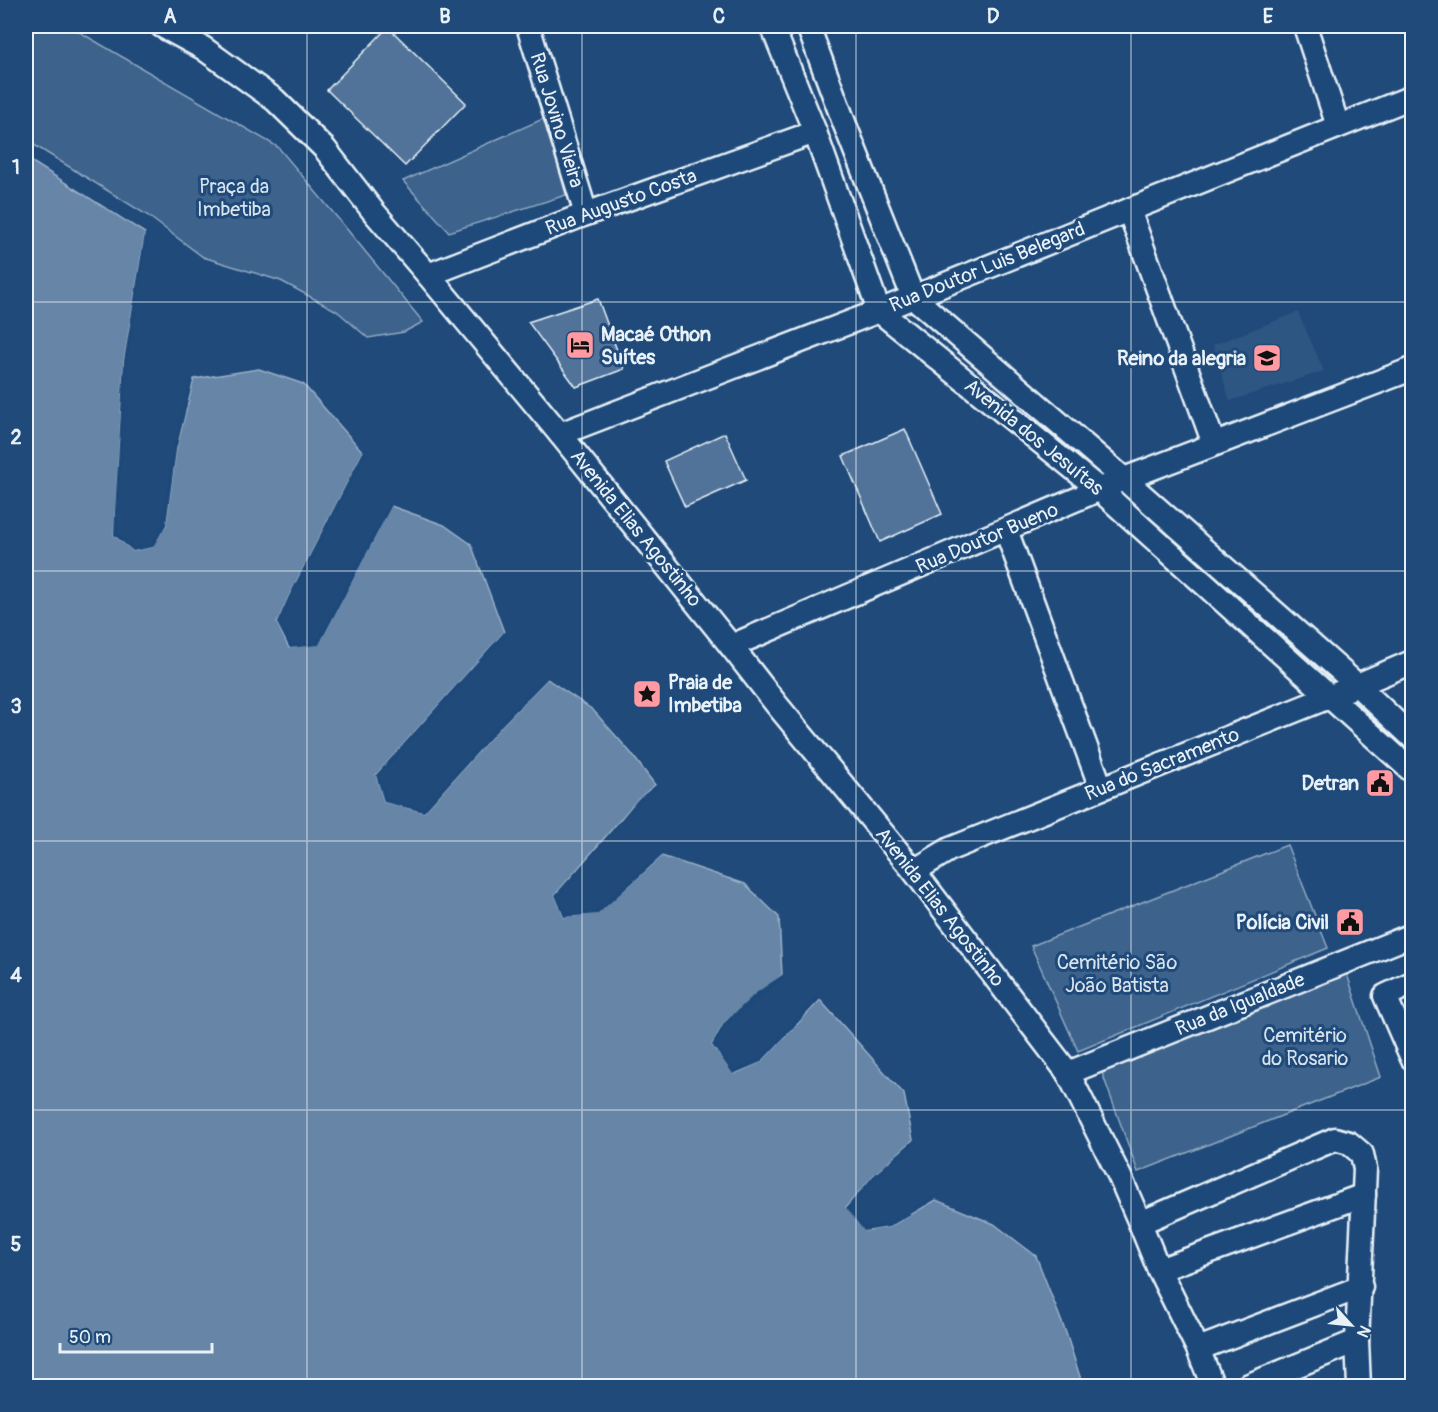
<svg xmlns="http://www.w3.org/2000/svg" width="1438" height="1412" viewBox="0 0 1438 1412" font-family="Pangolin,sans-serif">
<rect width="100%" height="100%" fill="#1f4a7a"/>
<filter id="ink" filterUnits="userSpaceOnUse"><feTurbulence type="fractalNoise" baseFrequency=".0167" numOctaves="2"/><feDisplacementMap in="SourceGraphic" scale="12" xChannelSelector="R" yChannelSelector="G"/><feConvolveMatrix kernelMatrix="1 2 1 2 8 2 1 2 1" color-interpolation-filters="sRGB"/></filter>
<g filter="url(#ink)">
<polygon fill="#2e5683" points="1298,312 1324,371 1230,401 1213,345"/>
<g fill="#3c628c" stroke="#92aac2" stroke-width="1.5">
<polygon points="26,26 69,26 278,147 341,222 423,322 404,332 368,338 337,311 281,281 203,257 147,215 26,140"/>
<polygon points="545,118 566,195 449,232 403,181"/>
<polygon points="1287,845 1328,948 1078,1051 1031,946"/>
<polygon points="1345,968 1381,1077 1138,1172 1101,1070"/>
</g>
<polygon fill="#6685a7" stroke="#9ab0c7" stroke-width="1.5" points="26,158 145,233 124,361 114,535 133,551 152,547 166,525 176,450 194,379 259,369 303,384 363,452 289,596 277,623 289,648 319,644 391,506 444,525 471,544 504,632 376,775 384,802 424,812 502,725 547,679 593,710 631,753 655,785 638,799 555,895 564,917 598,913 662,856 745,884 779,917 782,975 724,1023 712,1045 734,1074 761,1062 820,1000 904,1094 913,1140 873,1176 846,1207 865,1231 889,1227 936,1200 994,1224 1036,1256 1066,1333 1083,1386 26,1386"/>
<g fill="#1f4a7a">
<polygon points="145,233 148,234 127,361 118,511 117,533 134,548 151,545 163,524 173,449 191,378 194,376 176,450 166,525 153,547 133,551 114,535 115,511 124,361"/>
<polygon points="363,452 366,453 291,597 280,623 291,645 317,642 389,504 393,503 319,645 290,648 277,623 289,596"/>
<polygon points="507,631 507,634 379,776 387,799 423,809 500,723 545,677 548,676 547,679 502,725 424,812 384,802 376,775 504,632"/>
<polygon points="658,784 657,787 640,801 558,896 566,914 596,911 660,854 664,854 598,914 564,917 555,895 606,838 638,799"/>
<polygon points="785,973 784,977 726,1025 716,1045 734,1070 760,1059 817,997 822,997 761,1062 733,1074 712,1045 724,1023 756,993"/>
<polygon points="916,1138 916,1142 875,1179 850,1208 866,1228 888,1224 935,1197 939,1197 889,1227 864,1231 846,1208 873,1176"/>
</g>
<g fill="#517399" stroke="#e8f1f8" stroke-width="1.5">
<polygon points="388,27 466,103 405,166 327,90"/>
<polygon points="598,299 624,369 576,387 528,322"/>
<polygon points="905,429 942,514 880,542 843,456"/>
<polygon points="725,433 746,480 685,507 664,461"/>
</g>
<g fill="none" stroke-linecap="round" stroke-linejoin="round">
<g stroke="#e8f1f8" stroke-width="27">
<g id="minor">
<polyline points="162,26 203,48 275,100 325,149 373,211 428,275 560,434 731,646 777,705 914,871 1068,1073 1120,1177 1140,1223 1159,1270 1198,1349 1213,1386"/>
<polyline points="528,26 586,214"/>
<polyline points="772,26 815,132 879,311 1100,490 1412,771"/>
<polyline points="808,26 845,125 913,297 1124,479 1357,685 1412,737"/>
<polyline points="1305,26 1338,126"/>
<polyline points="1129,210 1214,444"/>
<polyline points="428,275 586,214 815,132"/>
<polyline points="560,434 879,311 1129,210 1412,97"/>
<polyline points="1006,530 1101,788"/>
<polyline points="731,646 1124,479 1412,369"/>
<polyline points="914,871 950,849 1329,697 1412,662"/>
<polyline points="1412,983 1385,996 1412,1058"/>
<polyline points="1068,1073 1412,935"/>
<polyline points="1140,1223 1335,1139 1349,1143 1362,1154 1365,1169 1357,1341 1359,1386"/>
<polyline points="1159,1270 1364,1195"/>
<polyline points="1198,1349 1361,1287"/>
<polyline points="1247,1386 1357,1341"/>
</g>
</g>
<use href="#minor" stroke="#1f4a7a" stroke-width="22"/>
</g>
</g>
<path fill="none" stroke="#e8f1f8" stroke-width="1.5" stroke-opacity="0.55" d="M307 26V1386M582 26V1386M856 26V1386M1131 26V1386M26 302H1412M26 571H1412M26 841H1412M26 1110H1412"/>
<defs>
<g id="hotel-square" transform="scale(1.5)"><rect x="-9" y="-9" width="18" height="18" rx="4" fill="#ff9aa2" stroke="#1f4a7a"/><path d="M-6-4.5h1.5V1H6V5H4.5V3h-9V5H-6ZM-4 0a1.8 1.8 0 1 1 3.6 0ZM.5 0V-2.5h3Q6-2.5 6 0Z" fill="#111"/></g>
<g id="school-square" transform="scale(1.5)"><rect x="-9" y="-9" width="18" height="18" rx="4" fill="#ff9aa2" stroke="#1f4a7a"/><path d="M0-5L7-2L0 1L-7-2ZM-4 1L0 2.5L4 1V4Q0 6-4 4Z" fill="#111"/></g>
<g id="sight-square" transform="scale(1.5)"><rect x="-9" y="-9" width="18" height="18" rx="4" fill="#ff9aa2" stroke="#1f4a7a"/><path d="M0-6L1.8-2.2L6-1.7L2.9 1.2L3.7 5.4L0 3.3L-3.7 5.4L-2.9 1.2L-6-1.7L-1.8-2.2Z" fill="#111"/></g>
<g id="civic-square" transform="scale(1.5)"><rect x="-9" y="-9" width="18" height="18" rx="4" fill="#ff9aa2" stroke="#1f4a7a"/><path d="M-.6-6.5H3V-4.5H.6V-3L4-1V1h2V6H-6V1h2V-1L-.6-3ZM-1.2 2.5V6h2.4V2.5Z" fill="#111"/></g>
</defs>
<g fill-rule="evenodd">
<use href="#hotel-square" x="580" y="345"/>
<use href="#school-square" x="1267" y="358"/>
<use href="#sight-square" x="647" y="694"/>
<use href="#civic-square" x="1380" y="783"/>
<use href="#civic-square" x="1350" y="922"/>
</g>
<g text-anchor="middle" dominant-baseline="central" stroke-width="6" stroke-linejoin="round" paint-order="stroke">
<g font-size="20" fill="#e8f1f8" stroke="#1f4a7a">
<text transform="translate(557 120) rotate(73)">Rua Jovino Vieira</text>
<text transform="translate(621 202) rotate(-20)">Rua Augusto Costa</text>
<text transform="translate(987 267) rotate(-22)">Rua Doutor Luis Belegard</text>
<text transform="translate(1034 437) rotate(39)">Avenida dos Jesuítas</text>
<text transform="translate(636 528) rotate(51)">Avenida Elias Agostinho</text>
<text transform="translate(987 538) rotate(-23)">Rua Doutor Bueno</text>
<text transform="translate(1162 764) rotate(-22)">Rua do Sacramento</text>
<text transform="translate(940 907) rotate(52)">Avenida Elias Agostinho</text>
<text transform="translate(1240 1004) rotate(-22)">Rua da Igualdade</text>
</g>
<g font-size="20" fill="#d7e3ed" stroke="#1f4a7a">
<text x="234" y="186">Praça da<tspan x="234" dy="23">Imbetiba</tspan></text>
<text x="1117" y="962">Cemitério São<tspan x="1117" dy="23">João Batista</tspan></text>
<text x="1305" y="1035">Cemitério<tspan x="1305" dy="23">do Rosario</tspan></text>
</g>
<g font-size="20" font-weight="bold" fill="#e8f1f8" stroke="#1f4a7a" text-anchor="end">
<text x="601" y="334" text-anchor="start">Macaé Othon<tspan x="601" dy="23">Suítes</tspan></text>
<text x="1246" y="358">Reino da alegria</text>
<text x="668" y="682" text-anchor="start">Praia de<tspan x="668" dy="23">Imbetiba</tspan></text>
<text x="1359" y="783">Detran</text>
<text x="1329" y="922">Polícia Civil</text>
</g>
</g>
<rect width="1438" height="1412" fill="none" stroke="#1f4a7a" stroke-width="66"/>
<g transform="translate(1351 1325) rotate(117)" stroke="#1f4a7a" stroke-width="4.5" paint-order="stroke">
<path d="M0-4.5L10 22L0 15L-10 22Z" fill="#e8f1f8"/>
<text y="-9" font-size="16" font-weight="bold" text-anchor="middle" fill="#e8f1f8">N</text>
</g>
<path d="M60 1343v9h152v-9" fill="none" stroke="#e8f1f8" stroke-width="3"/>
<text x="69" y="1343" font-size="18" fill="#e8f1f8" stroke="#1f4a7a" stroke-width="4.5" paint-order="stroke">50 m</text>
<rect x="33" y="33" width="1372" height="1346" fill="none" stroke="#e8f1f8" stroke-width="2"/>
<g font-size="20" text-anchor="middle" font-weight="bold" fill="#e8f1f8">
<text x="170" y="23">A</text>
<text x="445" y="23">B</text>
<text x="719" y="23">C</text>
<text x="993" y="23">D</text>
<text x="1268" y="23">E</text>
<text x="16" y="174">1</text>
<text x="16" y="444">2</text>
<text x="16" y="713">3</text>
<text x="16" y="982">4</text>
<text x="16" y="1251">5</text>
</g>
</svg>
